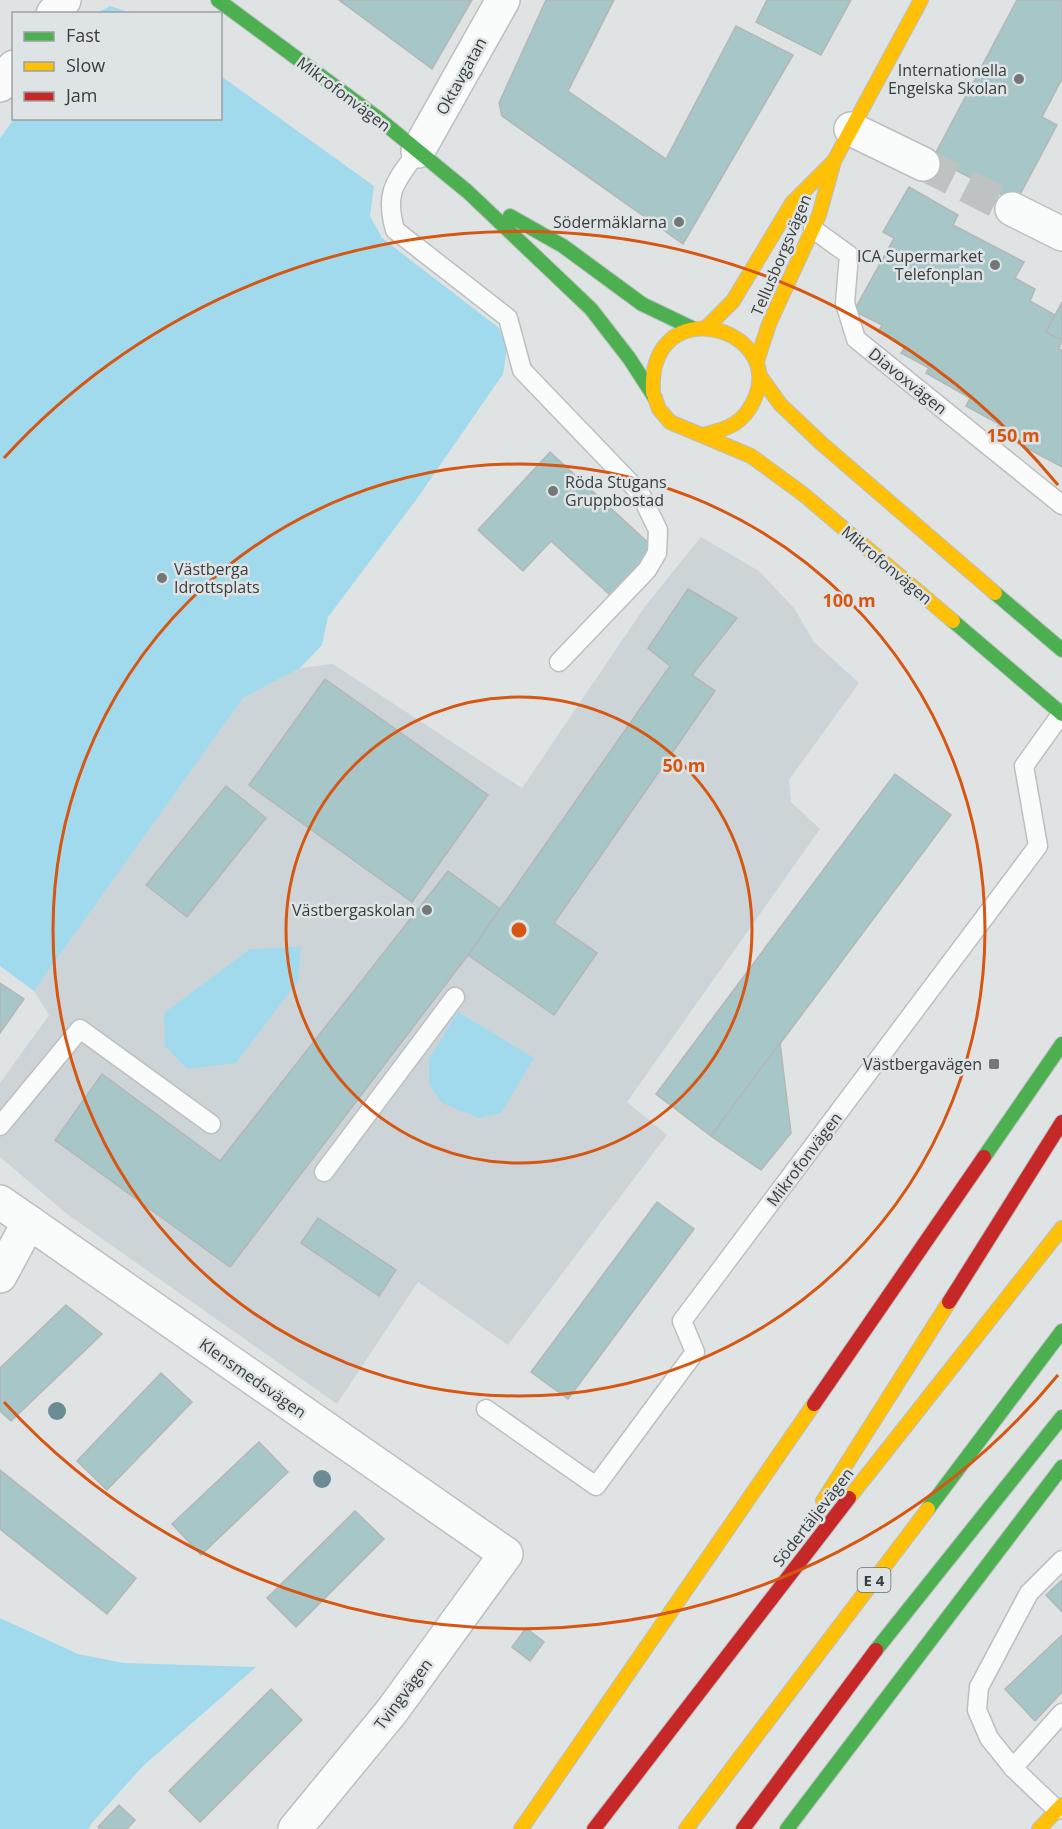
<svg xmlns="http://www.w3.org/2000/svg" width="1062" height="1829" viewBox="0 0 1062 1829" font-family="'Open Sans',sans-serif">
<rect width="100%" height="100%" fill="#e0e3e4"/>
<polygon fill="#ccd4d7" points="701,537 759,571 794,608 814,642 859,683 789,780 791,802 820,829 627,1102 667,1135 508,1345 418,1282 337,1404 67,1214 0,1157 0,1083 49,1015 34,991 243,698 300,668 333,664 522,788 646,605"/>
<g fill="#a1daed">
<polygon points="110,6 132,13 97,13"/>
<polygon points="221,76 374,186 370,216 382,238 499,328 507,348 503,374 416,500 328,617 322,645 300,668 243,698 34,991 0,966 0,138 14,119 220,118"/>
<polygon points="301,947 298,981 236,1063 187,1069 165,1046 164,1013 250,949"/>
<polygon points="458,1012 534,1058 501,1113 479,1118 442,1103 429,1084 429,1059"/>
<polygon points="0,1618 78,1654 124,1663 256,1667 143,1766 91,1824 89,1829 0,1829"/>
</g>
<g fill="#a7c6c8" stroke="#b4b6b7" stroke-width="1.5">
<polygon points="339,0 472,0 432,69"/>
<polygon points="546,0 614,0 568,91 666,159 736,26 793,55 683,244 502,116 499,103"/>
<polygon points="767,0 851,0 821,55 756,22"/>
<polygon points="1017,0 1062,0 1062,79 1042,117 1057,125 1016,202 933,158"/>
<polygon points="909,187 958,215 953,225 1024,262 1015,278 1035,289 1030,301 1055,315 1046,332 1062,340 1059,349 1062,350 1062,467 995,431 999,424 966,406 970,398 926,373 929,368 901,353 905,347 878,332 882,325 854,311 894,238 883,232"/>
<polygon points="1062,302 1062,340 1046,332"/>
<polygon points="550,452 655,549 611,596 551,541 523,571 478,530"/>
<polygon points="688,589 737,618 692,675 715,691 554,923 597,953 554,1015 468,955 670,666 648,648"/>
<polygon points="325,679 488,795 412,902 249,785"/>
<polygon points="895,774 951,815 711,1136 656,1094"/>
<polygon points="226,786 266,818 187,917 146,885"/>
<polygon points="448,871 500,909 468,955 230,1267 55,1140 102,1074 220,1161"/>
<polygon points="0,983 24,999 0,1033"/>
<polygon points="780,1043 791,1133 761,1170 711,1136"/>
<polygon points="657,1202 694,1229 568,1399 531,1372"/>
<polygon points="318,1218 396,1270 379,1296 301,1243"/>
<polygon points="66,1305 102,1334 11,1421 0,1411 0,1368"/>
<polygon points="161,1373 192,1402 107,1490 77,1461"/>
<polygon points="259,1442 288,1472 201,1555 172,1524"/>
<polygon points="0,1470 136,1578 107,1614 0,1529"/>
<polygon points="355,1511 384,1539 296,1627 267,1598"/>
<polygon points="1062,1580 1062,1612 1046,1595"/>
<polygon points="526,1628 544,1642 530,1661 512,1647"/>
<polygon points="1062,1635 1062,1692 1035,1721 1005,1689"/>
<polygon points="271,1689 302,1720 200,1822 169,1791"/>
<polygon points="119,1805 135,1820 127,1829 100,1829 98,1827"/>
</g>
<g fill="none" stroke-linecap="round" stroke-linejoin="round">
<polyline stroke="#bfc2c3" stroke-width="33" stroke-dasharray="33 16" stroke-linecap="butt" points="923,164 1012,209"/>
<g stroke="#bcbfc0" stroke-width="21">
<g id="lane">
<path d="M418 151C396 181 384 191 395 230L508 318 522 370 640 493 658 530 657 553 647 570 559 662"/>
<polyline points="813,229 849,255 845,303 856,339 1062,505"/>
<polyline points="0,1126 80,1029 211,1124"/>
<polyline points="324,1172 455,997"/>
<polyline points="486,1409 596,1486 695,1352 682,1321 1038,846 1024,766 1062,713"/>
<polyline points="1013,1768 1062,1713"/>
<polyline points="1057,1810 1013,1768 989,1738 977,1710 979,1687 1029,1593 1062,1560"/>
</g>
</g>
<g stroke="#bcbfc0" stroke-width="36">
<g id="street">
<polyline points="53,14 64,0"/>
<polyline points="0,85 14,67"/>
<polyline points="851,129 923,164"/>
<polyline points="418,151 503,0"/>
<polyline points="1012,209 1062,234"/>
<polyline points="0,1202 506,1554 392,1711 295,1829"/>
<polyline points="0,1276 29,1222"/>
</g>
</g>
<g stroke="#bcbfc0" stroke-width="16">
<g id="fast">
<polyline points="218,0 379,119 468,192 591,309 629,358 655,398"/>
<polyline points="510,216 563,246 642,304 692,328"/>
<polyline points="995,593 1062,650"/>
<polyline points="953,621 1062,714"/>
<polyline points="984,1157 1062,1044"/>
<polyline points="928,1509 1062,1331"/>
<polyline points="876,1650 1062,1417"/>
<polyline points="787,1829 1062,1467"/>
</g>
</g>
<g stroke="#bcbfc0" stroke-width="16">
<g id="slow">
<polyline points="708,326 733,301 792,203 833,162"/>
<polyline points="757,361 769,324 819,215 834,161 921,0"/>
<polyline points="760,376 780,404 821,443 995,593"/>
<path d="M653 393C647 289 785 326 755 398 744 424 728 429 702 435"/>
<polyline points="655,398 659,409 670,422 751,456 803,494 953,621"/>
<polyline points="849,1498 1062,1228"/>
<polyline points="823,1501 949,1302"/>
<polyline points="521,1829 814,1404"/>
<polyline points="686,1829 928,1509"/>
<polyline points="1039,1829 1062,1805"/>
</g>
</g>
<g stroke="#bcbfc0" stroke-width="16">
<g id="jam">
<polyline points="949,1302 1062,1122"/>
<polyline points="814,1404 984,1157"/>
<polyline points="594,1829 849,1498"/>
<polyline points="743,1829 876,1650"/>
</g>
</g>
<use href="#lane" stroke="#fafbfb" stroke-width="18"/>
<use href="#street" stroke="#fafbfb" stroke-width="33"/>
<use href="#fast" stroke="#4caf50" stroke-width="14"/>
<use href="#slow" stroke="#ffc107" stroke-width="14"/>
<use href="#jam" stroke="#c62828" stroke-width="14"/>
</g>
<g fill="#6b8c95">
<circle cx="57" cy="1411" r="9"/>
<circle cx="322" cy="1479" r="9"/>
</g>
<g fill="none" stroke="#d75611" stroke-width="3">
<circle cx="519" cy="930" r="233"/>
<circle cx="519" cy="930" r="466"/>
<path d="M1058 1375A699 699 0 0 1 4 1402M4 458A699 699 0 0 1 1058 485"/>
</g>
<g fill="#747777" stroke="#dee4e6" stroke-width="2">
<circle cx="1019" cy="79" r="6"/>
<circle cx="679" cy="222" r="6"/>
<circle cx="995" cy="265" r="6"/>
<circle cx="553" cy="491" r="6"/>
<circle cx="162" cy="578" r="6"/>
<circle cx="427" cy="910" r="6"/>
<rect x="988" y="1058" width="12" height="12" rx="3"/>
</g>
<g text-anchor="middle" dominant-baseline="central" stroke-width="5" stroke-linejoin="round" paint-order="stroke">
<rect fill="#dee4e6" stroke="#6b6f70" stroke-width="1.5" x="857.5" y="1568" width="33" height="24" rx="4.5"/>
<g font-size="15" font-weight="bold" fill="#3a3d3d">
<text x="874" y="1580">E 4</text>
</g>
<g font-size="16" fill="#3a3d3d" stroke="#dee4e6" text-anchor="end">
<text x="1007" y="70">Internationella<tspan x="1007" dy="18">Engelska Skolan</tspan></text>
<text x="667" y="222">Södermäklarna</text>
<text x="983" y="256">ICA Supermarket<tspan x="983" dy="18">Telefonplan</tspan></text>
<text x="565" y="482" text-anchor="start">Röda Stugans<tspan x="565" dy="18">Gruppbostad</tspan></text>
<text x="174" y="569" text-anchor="start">Västberga<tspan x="174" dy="18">Idrottsplats</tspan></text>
<text x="415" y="910">Västbergaskolan</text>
<text x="982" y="1064">Västbergavägen</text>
</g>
<g font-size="16" fill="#3a3d3d" stroke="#dee4e6">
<text transform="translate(461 76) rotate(-61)">Oktavgatan</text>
<text transform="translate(344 94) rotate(37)">Mikrofonvägen</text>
<text transform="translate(781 255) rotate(-67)">Tellusborgsvägen</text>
<text transform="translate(908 381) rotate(39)">Diavoxvägen</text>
<text transform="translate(887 565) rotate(40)">Mikrofonvägen</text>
<text transform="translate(804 1159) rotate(-53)">Mikrofonvägen</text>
<text transform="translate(253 1378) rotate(35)">Klensmedsvägen</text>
<text transform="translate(813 1517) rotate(-52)">Södertäljevägen</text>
<text transform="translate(403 1694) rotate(-53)">Tvingvägen</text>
</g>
</g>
<circle cx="519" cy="930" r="9" fill="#d75611" stroke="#dee4e6" stroke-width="3"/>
<g font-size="18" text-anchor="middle" font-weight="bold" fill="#d75611" stroke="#dee4e6" stroke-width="5" stroke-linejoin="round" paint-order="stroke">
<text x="1013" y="442">150 m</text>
<text x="849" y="607">100 m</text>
<text x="684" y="772">50 m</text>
</g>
<rect x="12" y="12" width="210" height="108" fill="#dee4e6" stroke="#9ca1a2" stroke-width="1.5"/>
<rect x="24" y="32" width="30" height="9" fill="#4caf50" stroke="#9ca1a2" stroke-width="1.5"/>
<text x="66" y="42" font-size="18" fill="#3a3d3d">Fast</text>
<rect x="24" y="62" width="30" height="9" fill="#ffc107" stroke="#9ca1a2" stroke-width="1.5"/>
<text x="66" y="72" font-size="18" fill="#3a3d3d">Slow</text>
<rect x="24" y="92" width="30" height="9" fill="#c62828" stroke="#9ca1a2" stroke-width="1.5"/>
<text x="66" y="102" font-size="18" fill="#3a3d3d">Jam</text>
</svg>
